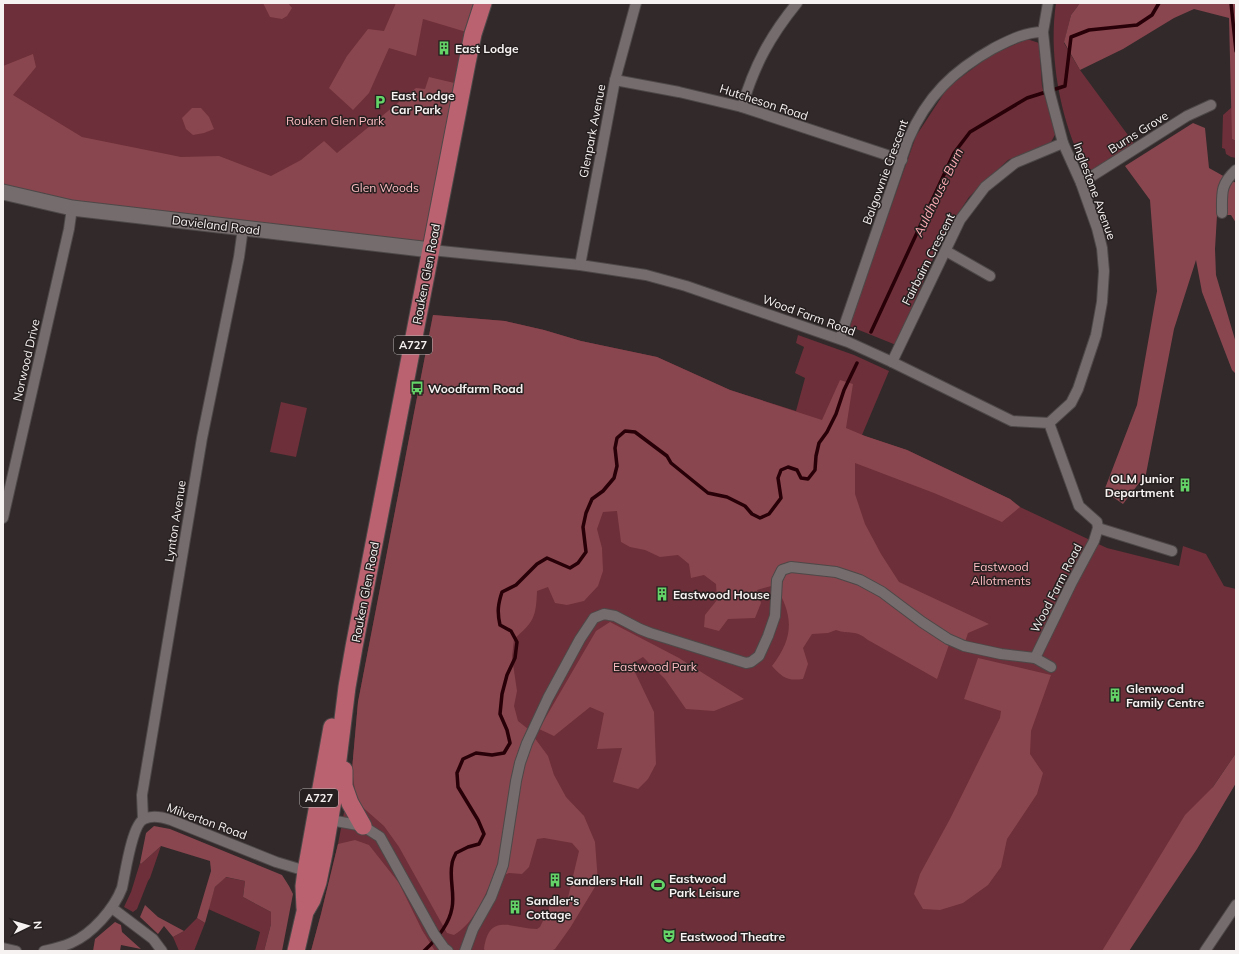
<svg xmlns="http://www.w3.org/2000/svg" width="1239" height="954" viewBox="0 0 1239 954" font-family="Mulish,sans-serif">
<rect width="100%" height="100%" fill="#31292a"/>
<g fill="#6d2f39">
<polygon points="3,3 483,3 431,250 3,190"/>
<path d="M1056 3H1080L1071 15 1064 43 1080 70 1136 146 1094 170C1090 169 1086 169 1083 166 1079 162 1078 154 1076 149 1058 106 1049 49 1056 3Z"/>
<polygon points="1027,39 1039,43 1042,86 1056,133 1051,142 1008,160 969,197 942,238 896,345 849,326 916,136 948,87 991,55"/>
<polygon points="1232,107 1232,139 1236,141 1236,158 1231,157 1226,154 1225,149 1222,148 1223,115"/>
<polygon points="433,315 505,321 544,330 581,341 657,357 730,390 796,411 805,378 795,373 804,347 796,343 798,335 854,355 889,371 862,435 907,450 1010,499 1020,507 1107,548 1179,566 1183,546 1206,554 1224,586 1236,589 1236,753 1213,787 1129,951 311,951 321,914 338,844 352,770 358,702"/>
<polygon points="281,402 307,408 296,457 270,452"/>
<polygon points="161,846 150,878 148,881 137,909 133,912 124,907 131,892 140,863 141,864"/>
<polygon points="225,877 245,881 243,897 271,912 271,924 264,951 255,951 260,932 208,909 215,887"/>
<polygon points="197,918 205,923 194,951 179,951 173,937 184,931"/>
</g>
<g fill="#89464f">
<polygon points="263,3 288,3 292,8 287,16 282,19 270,17"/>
<polygon points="396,3 483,3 473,34 423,19 416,56 389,48 369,93 353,110 329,88 347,56 368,29 384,31"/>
<polygon points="1080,3 1236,3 1236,141 1232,139 1229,18 1194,9 1174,18 1123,49 1080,70 1064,42 1071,15"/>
<polygon points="33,54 36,67 13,95 82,137 181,157 219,156 271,176 301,160 324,141 337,153 416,88 425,89 429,77 463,85 431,250 72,208 3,190 3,66"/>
<polygon points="192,108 201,108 209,117 214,129 204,133 193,135 186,129 182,118"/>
<polygon points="1193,123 1205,128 1209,168 1236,183 1236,223 1231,215 1217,215 1215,249 1216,275 1236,343 1236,374 1232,370 1202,292 1196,260 1174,329 1146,474 1123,504 1104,491 1137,405 1157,291 1150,200 1125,166"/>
<path d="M433 315 505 321 544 330 581 341 657 357 730 390 822 420 840 380 853 384 846 428 865 436 907 450 1010 499 1020 507 1002 522 934 493 855 463V494L865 524 881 554 899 582 989 624 968 633 965 642 952 636 937 679 868 640C855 629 850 635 836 630L828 633 812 634 803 648 808 664 803 679C787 681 783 678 772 666 795 636 793 615 775 585L757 590 761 603 755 618 728 619 719 631 704 627 705 615 717 600 716 584 704 575 691 578 689 564 678 555 660 557 645 550 630 547 621 542 617 511 603 512 597 529 602 548 603 571 598 586 584 601 567 605 555 603 548 587 537 591C536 617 534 622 514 639L512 657 517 691 514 706 518 721 528 729 548 756 554 775 566 797 584 816 595 842 598 882 570 928 555 949 551 951H485L484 949C489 912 511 928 537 929L540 927 550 906 558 904 566 906 579 851 572 843 544 838 537 839 529 867 522 874 509 873 492 880C483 900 473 924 454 935L447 933 399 847 384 826 359 804 355 791 352 770 358 702Z"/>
<polygon points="610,622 679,658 744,699 714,711 686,709 665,679 643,657 631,664 654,712 656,764 648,779 638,789 613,782 622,748 597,749 604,713 590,707 554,736 539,729 596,631"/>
<polygon points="978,658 1051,675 1031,731 1030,754 1043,773 1037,794 1007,839 1001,867 988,885 963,903 940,910 923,909 914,894 920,874 950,819 1000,718 1001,711 964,699"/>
<polygon points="1236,753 1236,783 1197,849 1129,951 1102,951 1185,815 1213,787"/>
<polygon points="154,826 170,829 282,875 289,886 293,894 282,951 264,951 271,924 271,912 243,897 245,881 226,877 215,887 205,923 197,918 211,871 210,861 161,846 141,864 140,863 146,833"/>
<polygon points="355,840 369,845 399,883 422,930 435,951 311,951 321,914 338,844"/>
<polygon points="145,905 158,917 184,931 173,937 164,926 158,934 140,917"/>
<polygon points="115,922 121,925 122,932 141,949 121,945 120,951 93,951 95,939"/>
</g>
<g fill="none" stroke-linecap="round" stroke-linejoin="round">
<g stroke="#280007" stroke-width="3.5">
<polyline points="1231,3 1236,51"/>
<polyline points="871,332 954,153 970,132 1027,98 1065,86 1071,37 1089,30 1137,25 1152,15 1159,3"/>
<path d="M424 951C436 940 449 925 452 908 455 894 449 878 452 864 452 861 454 857 456 853L468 847 479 844 484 834 478 820 458 787 457 773 463 759 476 753 492 755 504 753 510 743 507 730 500 714 502 694 507 675 515 658 517 642 511 631 500 625C497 612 498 604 502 592L516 585 537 564 547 558 570 568 578 563 586 552 583 527 586 513 592 499 603 491 614 478 617 466 615 448 617 438 625 431 635 432 667 456 671 463 708 493 727 497 745 506 752 514 760 518 769 514 781 498 778 478 781 470 788 467 797 470 801 478 808 479 815 470 816 456 819 443 827 432 836 414 844 390 857 363"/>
</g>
<g stroke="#4e4848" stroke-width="12">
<g id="street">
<polyline points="1048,3 1043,32 1049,90 1063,143 1081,183 1097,228 1102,248 1104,271 1102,302 1096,335 1078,389 1071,403 1049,423"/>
<polyline points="615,80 679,92 742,107 902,160"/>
<path d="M742 107C754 66 770 36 797 3"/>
<polyline points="1081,183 1187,116 1211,105"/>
<path d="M1222 213C1222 193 1220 185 1236 170"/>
<polyline points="431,250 580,265 646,275 686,286 848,342 892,362 1012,421 1049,423 1079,506 1097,522 1098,528 1094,541 1071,584 1035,658"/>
<polyline points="946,251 990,276"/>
<polyline points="580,265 615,80 636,3"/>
<path d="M840 338 908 140C927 96 953 71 994 48 1010 40 1025 32 1043 32"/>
<polyline points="892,362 960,220 985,187 1015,163 1063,143"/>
<polyline points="3,518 69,229 72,208"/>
<polyline points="1098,528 1172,551"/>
<polyline points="143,819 142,795 202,438 239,257 243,228"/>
<polyline points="325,819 363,826 380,837 434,934 444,948 448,951"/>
<polyline points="112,908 153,939 162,951"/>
<polyline points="3,948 16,951"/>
<path d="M44 951C53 949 62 947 71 943 92 934 114 909 122 888 125 875 132 824 144 819 152 815 162 817 171 820L276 862 306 871"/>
<polyline points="465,951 473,929 491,897 503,865 516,781 520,763 527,743 548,698 580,639 594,618 604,614 615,616 640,629 650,633 746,663 751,662 759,656 768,636 775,616 777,580 782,570 791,567 836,572 860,580 882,592 922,622 948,639 964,646 1001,654 1035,658 1051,667"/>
<polyline points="1205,951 1236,905"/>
</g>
</g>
<g stroke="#4e4848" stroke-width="17">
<polyline id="secondary" points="3,192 72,208 431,250"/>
</g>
<g stroke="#4e4848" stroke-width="19">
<g id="primary">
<polyline points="344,770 344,786 350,803 363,826"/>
<polyline points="305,908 304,886 306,871 332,727"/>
<polyline points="296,951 305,912 312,900 318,882 324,853 333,800 347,687 354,647 467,63 473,34 483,3"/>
</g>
</g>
<use href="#street" stroke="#756c6d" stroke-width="10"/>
<use href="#secondary" stroke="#756c6d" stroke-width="15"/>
<use href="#primary" stroke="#bb6271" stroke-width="17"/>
</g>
<defs>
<g id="building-bare" transform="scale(1.08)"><path d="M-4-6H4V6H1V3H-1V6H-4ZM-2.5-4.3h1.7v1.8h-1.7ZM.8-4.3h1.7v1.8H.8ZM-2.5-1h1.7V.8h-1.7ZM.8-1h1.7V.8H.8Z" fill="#64d468" stroke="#272020" stroke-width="2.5" paint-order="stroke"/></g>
<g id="parking-bare" transform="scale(1.08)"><path d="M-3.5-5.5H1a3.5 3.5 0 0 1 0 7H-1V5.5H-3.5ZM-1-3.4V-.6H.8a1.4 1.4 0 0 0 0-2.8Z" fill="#64d468" stroke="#272020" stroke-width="2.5" paint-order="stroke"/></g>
<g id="bus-bare" transform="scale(1.08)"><path d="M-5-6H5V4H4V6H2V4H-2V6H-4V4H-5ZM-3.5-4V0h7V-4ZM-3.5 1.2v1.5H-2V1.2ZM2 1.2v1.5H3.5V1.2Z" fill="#64d468" stroke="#272020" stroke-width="2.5" paint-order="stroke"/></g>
<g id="stadium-bare" transform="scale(1.08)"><path d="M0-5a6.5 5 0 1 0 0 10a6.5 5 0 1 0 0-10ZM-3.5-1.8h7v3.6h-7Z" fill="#64d468" stroke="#272020" stroke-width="2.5" paint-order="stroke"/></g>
<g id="theatre-bare" transform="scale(1.08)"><path d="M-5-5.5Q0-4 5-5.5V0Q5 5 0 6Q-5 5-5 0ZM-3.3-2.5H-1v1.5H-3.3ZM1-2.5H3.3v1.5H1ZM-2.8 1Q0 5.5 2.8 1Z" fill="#64d468" stroke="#272020" stroke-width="2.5" paint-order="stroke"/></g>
</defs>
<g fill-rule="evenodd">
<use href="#building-bare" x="444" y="48"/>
<use href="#parking-bare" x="380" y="102"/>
<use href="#bus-bare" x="417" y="388"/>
<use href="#building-bare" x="1185" y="485"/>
<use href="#building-bare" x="662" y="594"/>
<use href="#building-bare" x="1115" y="695"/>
<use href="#building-bare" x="555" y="880"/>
<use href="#stadium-bare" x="658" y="885"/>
<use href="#building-bare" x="515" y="907"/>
<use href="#theatre-bare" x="669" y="936"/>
</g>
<g text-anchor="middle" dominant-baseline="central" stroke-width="3" stroke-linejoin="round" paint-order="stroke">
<g fill="#272020" stroke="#b9b3b3" stroke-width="1">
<rect x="394" y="336" width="38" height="18" rx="3"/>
<rect x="300" y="789" width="38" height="18" rx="3"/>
</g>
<g font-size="11" font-weight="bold" fill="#f7f2f2">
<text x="413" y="345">A727</text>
<text x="319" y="798">A727</text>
</g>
<g font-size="12" font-weight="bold" fill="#f7f2f2" stroke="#272020" text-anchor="start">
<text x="455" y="48">East Lodge</text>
<text x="391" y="95">East Lodge<tspan x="391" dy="14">Car Park</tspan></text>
<text x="428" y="388">Woodfarm Road</text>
<text x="1174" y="478" text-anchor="end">OLM Junior<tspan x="1174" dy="14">Department</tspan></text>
<text x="673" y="594">Eastwood House</text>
<text x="1126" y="688">Glenwood<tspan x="1126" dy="14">Family Centre</tspan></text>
<text x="669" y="878">Eastwood<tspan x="669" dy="14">Park Leisure</tspan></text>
<text x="566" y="880">Sandlers Hall</text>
<text x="526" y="900">Sandler's<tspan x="526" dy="14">Cottage</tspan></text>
<text x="680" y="936">Eastwood Theatre</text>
</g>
<g font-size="12" fill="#f7f2f2" stroke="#272020">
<text transform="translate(764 102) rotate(18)">Hutcheson Road</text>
<text transform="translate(592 131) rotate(-79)">Glenpark Avenue</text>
<text transform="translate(1138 132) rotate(-32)">Burns Grove</text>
<text transform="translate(885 172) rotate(-70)">Balgownie Crescent</text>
<text transform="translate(1095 191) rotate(70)">Inglestone Avenue</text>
<text transform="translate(216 225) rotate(7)">Davieland Road</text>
<text transform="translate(928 259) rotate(-63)">Fairbairn Crescent</text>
<text transform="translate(426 274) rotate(-79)">Rouken Glen Road</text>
<text transform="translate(809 315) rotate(20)">Wood Farm Road</text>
<text transform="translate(26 360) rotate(-77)">Norwood Drive</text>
<text transform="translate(175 521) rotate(-81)">Lynton Avenue</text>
<text transform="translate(1056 588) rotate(-63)">Wood Farm Road</text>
<text transform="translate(365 592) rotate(-79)">Rouken Glen Road</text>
<text transform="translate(207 821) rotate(20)">Milverton Road</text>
</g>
<g font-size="12" fill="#fdbec3" stroke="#272020">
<text x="335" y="120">Rouken Glen Park</text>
<text x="385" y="187">Glen Woods</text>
<text x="1001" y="566">Eastwood<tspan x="1001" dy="14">Allotments</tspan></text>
<text x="655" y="666">Eastwood Park</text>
</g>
<g font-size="13" font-style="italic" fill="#ffacb5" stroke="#272020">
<text transform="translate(938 192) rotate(-64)">Auldhouse Burn</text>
</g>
</g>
<rect width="1239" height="954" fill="none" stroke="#f7f2f2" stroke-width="8"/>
<g transform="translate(28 926) rotate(85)" stroke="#272020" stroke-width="3" paint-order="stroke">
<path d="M0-3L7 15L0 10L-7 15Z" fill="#f7f2f2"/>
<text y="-6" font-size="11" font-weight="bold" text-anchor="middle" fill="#f7f2f2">N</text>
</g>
</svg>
